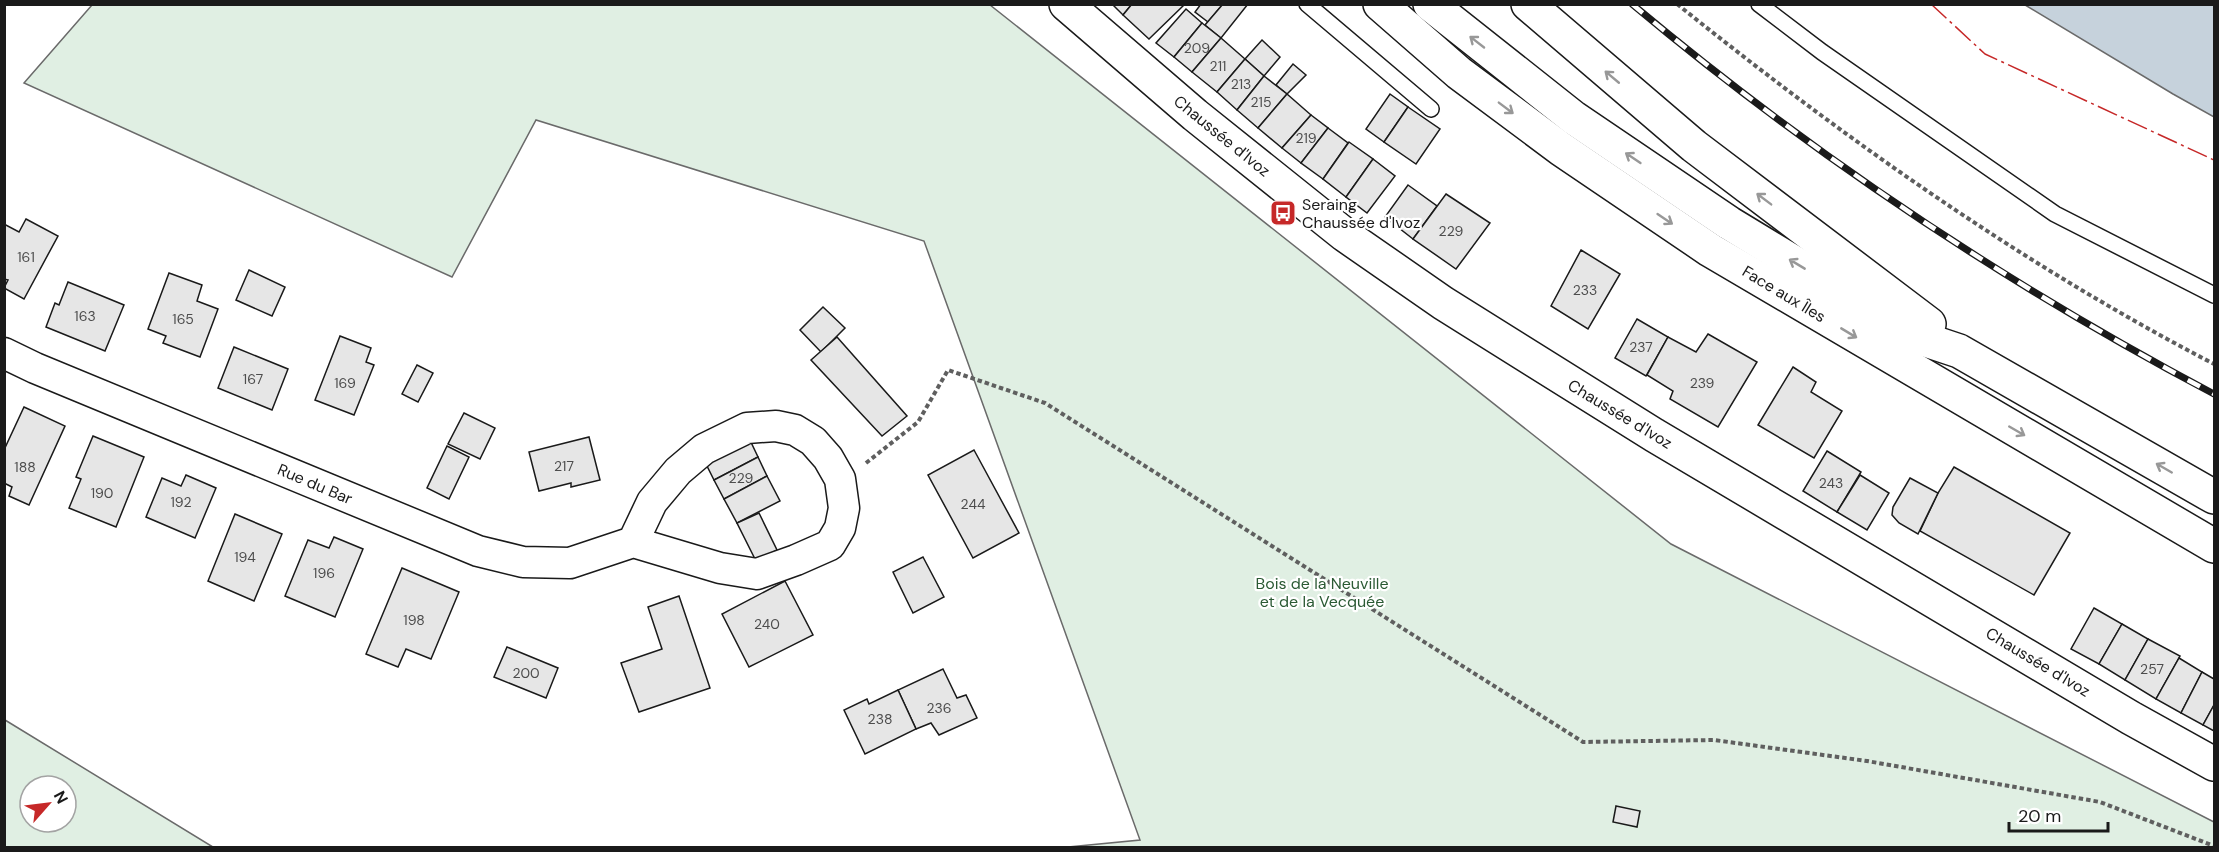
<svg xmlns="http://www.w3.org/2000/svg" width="2219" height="852" viewBox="0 0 2219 852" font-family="'DM Sans',sans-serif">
<rect width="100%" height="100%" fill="#fff"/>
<g fill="#e0efe3" stroke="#6a6a6a" stroke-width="1.5" fill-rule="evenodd">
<polygon points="92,5 990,5 1671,544 2214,822 2214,847 1068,847 1140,840 924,241 536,120 452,277 24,83"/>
<path d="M5 720 213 847H5ZM30 786H66V822H30Z"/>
</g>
<polygon fill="#c6d2dc" stroke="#6a6a6a" stroke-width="1.5" points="2025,5 2214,5 2214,117 2173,94"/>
<g fill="#e6e6e6" stroke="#1a1a1a" stroke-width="1.5">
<polygon points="1112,4 1132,4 1123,15"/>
<polygon points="1132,4 1185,4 1149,39 1123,15"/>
<polygon points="1201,4 1223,4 1208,22 1195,12"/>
<polygon points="1223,4 1248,4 1221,38 1205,25"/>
<polygon points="1186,9 1202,23 1174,57 1156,43"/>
<polygon points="1202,23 1221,38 1192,72 1174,57"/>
<polygon points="1221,38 1245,59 1217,92 1192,72"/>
<polygon points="1262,40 1280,57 1264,76 1245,59"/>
<polygon points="1245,59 1264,76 1237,110 1217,92"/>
<polygon points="1293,64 1306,75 1287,94 1276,85"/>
<polygon points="1264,76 1287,94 1258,128 1237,110"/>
<polygon points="1287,94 1311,115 1282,148 1258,128"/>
<polygon points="1390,94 1408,107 1384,142 1366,129"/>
<polygon points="1408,107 1440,129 1416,164 1384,142"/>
<polygon points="1311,115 1328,128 1301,163 1282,148"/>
<polygon points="1328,128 1348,143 1323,179 1301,163"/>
<polygon points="1349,142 1373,159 1346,197 1323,179"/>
<polygon points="1373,159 1395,176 1367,213 1346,197"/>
<polygon points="1408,185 1437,206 1413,239 1385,217"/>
<polygon points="1446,194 1490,223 1456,269 1413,239"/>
<polygon points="26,219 58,236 24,299 4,288 8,280 4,279 4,224 19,232"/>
<polygon points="1581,250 1620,274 1588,329 1551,306"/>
<polygon points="249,270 285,287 272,316 236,300"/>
<polygon points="169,273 202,285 197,301 218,309 200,357 163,343 166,336 148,329"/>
<polygon points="68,282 124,305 105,351 46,327 55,303 59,305"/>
<polygon points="823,307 845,328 821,352 800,330"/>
<polygon points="1637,319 1668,337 1646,376 1615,358"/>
<polygon points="1708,334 1757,362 1718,427 1670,399 1673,391 1647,375 1668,337 1696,352"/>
<polygon points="340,336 371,348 366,362 374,365 354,415 315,400"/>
<polygon points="837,337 907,416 882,436 811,360"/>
<polygon points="234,347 288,369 272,410 218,388"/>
<polygon points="417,365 433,373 418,402 402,394"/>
<polygon points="1793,367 1816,382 1811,392 1842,411 1814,458 1758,425"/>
<polygon points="24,407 65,426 29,505 9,496 12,487 4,483 4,450"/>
<polygon points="464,413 495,428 480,459 448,444"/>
<polygon points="93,436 144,457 116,527 69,508 81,479 76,477"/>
<polygon points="748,436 758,457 714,480 703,458"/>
<polygon points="589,437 600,480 571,487 571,483 539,491 529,452"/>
<polygon points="447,446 469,457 449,499 427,488"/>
<polygon points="974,450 1019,533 973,558 928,475"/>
<polygon points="1827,451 1861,472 1837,512 1803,491"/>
<polygon points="758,457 767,476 724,499 714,480"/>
<polygon points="1954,467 2070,533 2034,595 1920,531 1938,493"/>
<polygon points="186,475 216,488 195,538 146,517 162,478 181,486"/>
<polygon points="1860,475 1889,493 1867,530 1837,512"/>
<polygon points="767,476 780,501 737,523 724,499"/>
<polygon points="1910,478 1938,493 1918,534 1899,523 1892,515 1893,507"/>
<polygon points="759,513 777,550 756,561 737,523"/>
<polygon points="235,514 282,534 254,601 208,581"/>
<polygon points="334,537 363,549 335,617 285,596 308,540 329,548"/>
<polygon points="923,557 944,597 913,613 893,572"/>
<polygon points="402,568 459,592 431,659 406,649 398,667 366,654"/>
<polygon points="785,581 813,635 749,667 722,614"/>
<polygon points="679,596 710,688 639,712 621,663 662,649 648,607"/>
<polygon points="2094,608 2122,624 2099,664 2071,649"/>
<polygon points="2122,624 2148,639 2125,680 2099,664"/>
<polygon points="2148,639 2180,656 2156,699 2125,680"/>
<polygon points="507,647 558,668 546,698 494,677"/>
<polygon points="2179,658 2202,672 2181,713 2156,699"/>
<polygon points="943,669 957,698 966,695 977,718 939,735 931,723 916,729 898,690"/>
<polygon points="2202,672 2214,679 2214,705 2203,725 2181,713"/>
<polygon points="898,690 916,729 865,754 844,710 867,699 869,704"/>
<polygon points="2214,705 2214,731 2203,725"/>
<polygon points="1616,806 1640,811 1637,827 1613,822"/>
</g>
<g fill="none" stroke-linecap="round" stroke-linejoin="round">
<g stroke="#1a1a1a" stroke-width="18">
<g id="service">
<polyline points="1307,4 1431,109"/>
<polyline points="1759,4 1822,52 2055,214 2214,295"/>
</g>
</g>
<g stroke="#1a1a1a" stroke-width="33">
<polyline id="minor" points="4,353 35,368 478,551 523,562 570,563 633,542 720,568 757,574 796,560 830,545 840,528 844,508 840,479 828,458 813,441 795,430 776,426 747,428 704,449 678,471 652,502 633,542"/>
</g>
<g stroke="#1a1a1a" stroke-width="36">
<polyline id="secondary" points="1066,4 1195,115 1345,235 1443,303 1654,435 2131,718 2214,764"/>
</g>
<g stroke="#1a1a1a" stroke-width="36">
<g id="trunk">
<polyline points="1380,4 1459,73 1561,149 1710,250 2214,546"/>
<polyline points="1430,4 1574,118 1729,223 1917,337 1959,351 2214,497"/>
<polyline points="1528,4 1694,146 1929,324"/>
</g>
</g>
<g stroke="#5f5f5f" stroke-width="4" stroke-dasharray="4.5 3" stroke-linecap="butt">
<path d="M1677 4C1845 139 2023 265 2214 364"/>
<polyline points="866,463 918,422 948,370 1045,403 1583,742 1714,740 1867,761 2100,802 2214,846"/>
</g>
<use href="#service" stroke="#fff" stroke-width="15"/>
<use href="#minor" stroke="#fff" stroke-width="30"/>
<use href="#secondary" stroke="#fff" stroke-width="33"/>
<use href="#trunk" stroke="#fff" stroke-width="33"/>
<g stroke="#1a1a1a" stroke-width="7">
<path id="rail" d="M1632 4C1811 154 2008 285 2214 394"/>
</g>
<use href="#rail" stroke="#fff" stroke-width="4.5" stroke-dasharray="14" stroke-linecap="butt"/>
<polyline stroke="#c62828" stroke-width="1.5" stroke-dasharray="21 4.5 3 4.5" stroke-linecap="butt" points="1931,4 1985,54 2214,160"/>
</g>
<defs><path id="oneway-shaft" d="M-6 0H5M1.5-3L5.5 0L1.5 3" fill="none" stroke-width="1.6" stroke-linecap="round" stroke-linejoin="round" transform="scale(1.5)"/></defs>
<g stroke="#989898">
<use href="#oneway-shaft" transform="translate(1477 42) rotate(-142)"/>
<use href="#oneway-shaft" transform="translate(1612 77) rotate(-140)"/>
<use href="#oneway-shaft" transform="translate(1506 108) rotate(37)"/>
<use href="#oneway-shaft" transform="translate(1633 158) rotate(-146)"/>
<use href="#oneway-shaft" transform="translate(1764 199) rotate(-143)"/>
<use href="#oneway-shaft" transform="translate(1665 219) rotate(34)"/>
<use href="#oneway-shaft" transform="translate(1797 264) rotate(-149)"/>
<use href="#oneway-shaft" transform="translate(1849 333) rotate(31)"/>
<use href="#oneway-shaft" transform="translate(2017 431) rotate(30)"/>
<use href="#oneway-shaft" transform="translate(2164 468) rotate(-150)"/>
</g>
<defs>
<g id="bus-square" transform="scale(1.35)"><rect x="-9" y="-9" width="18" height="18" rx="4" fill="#c62828" stroke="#fff"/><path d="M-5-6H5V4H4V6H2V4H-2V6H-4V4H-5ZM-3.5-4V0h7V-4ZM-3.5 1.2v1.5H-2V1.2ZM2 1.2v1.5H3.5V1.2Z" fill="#fff"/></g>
</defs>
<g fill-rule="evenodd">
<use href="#bus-square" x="1283" y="213"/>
</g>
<g text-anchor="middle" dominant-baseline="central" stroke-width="4.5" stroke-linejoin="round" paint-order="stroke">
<g font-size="14" fill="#4d4d4d">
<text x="1197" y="48">209</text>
<text x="1218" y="66">211</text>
<text x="1241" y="84">213</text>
<text x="1261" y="102">215</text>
<text x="1306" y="138">219</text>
<text x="1451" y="231">229</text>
<text x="26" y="257">161</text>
<text x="1585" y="290">233</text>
<text x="85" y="316">163</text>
<text x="183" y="319">165</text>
<text x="1641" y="347">237</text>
<text x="253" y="379">167</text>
<text x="345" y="383">169</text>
<text x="1702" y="383">239</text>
<text x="564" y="466">217</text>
<text x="25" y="467">188</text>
<text x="741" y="478">229</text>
<text x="1831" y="483">243</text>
<text x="102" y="493">190</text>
<text x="181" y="502">192</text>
<text x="973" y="504">244</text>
<text x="245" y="557">194</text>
<text x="324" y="573">196</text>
<text x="414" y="620">198</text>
<text x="767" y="624">240</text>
<text x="2152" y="669">257</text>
<text x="526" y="673">200</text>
<text x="939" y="708">236</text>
<text x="880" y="719">238</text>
</g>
<g font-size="16" fill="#1a1a1a" stroke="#fff">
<text transform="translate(1222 136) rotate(39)">Chaussée d'Ivoz</text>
<text transform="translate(1784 294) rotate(31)">Face aux Îles</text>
<text transform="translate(1620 414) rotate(31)">Chaussée d'Ivoz</text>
<text transform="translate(315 484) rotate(23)">Rue du Bar</text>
<text transform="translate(2038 662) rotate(31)">Chaussée d'Ivoz</text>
</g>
<g font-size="16" fill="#1a1a1a" stroke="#fff" text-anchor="start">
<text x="1302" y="204">Seraing<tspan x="1302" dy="18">Chaussée d'Ivoz</tspan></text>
</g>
<g font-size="16" fill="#2b5a34" stroke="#fff">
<text x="1322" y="583">Bois de la Neuville<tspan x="1322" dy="18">et de la Vecquée</tspan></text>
</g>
</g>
<rect width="2219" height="852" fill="none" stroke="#1a1a1a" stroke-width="12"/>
<g transform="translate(48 804) rotate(62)"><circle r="28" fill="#ffffff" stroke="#a3a3a3" stroke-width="1.5"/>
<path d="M0-4.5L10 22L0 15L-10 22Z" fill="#c62828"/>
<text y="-9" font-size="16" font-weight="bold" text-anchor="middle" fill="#1a1a1a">N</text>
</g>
<path d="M2009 822v9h99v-9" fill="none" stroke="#1a1a1a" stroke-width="3"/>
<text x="2018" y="822" font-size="18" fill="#1a1a1a" stroke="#ffffff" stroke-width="4.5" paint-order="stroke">20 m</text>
</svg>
